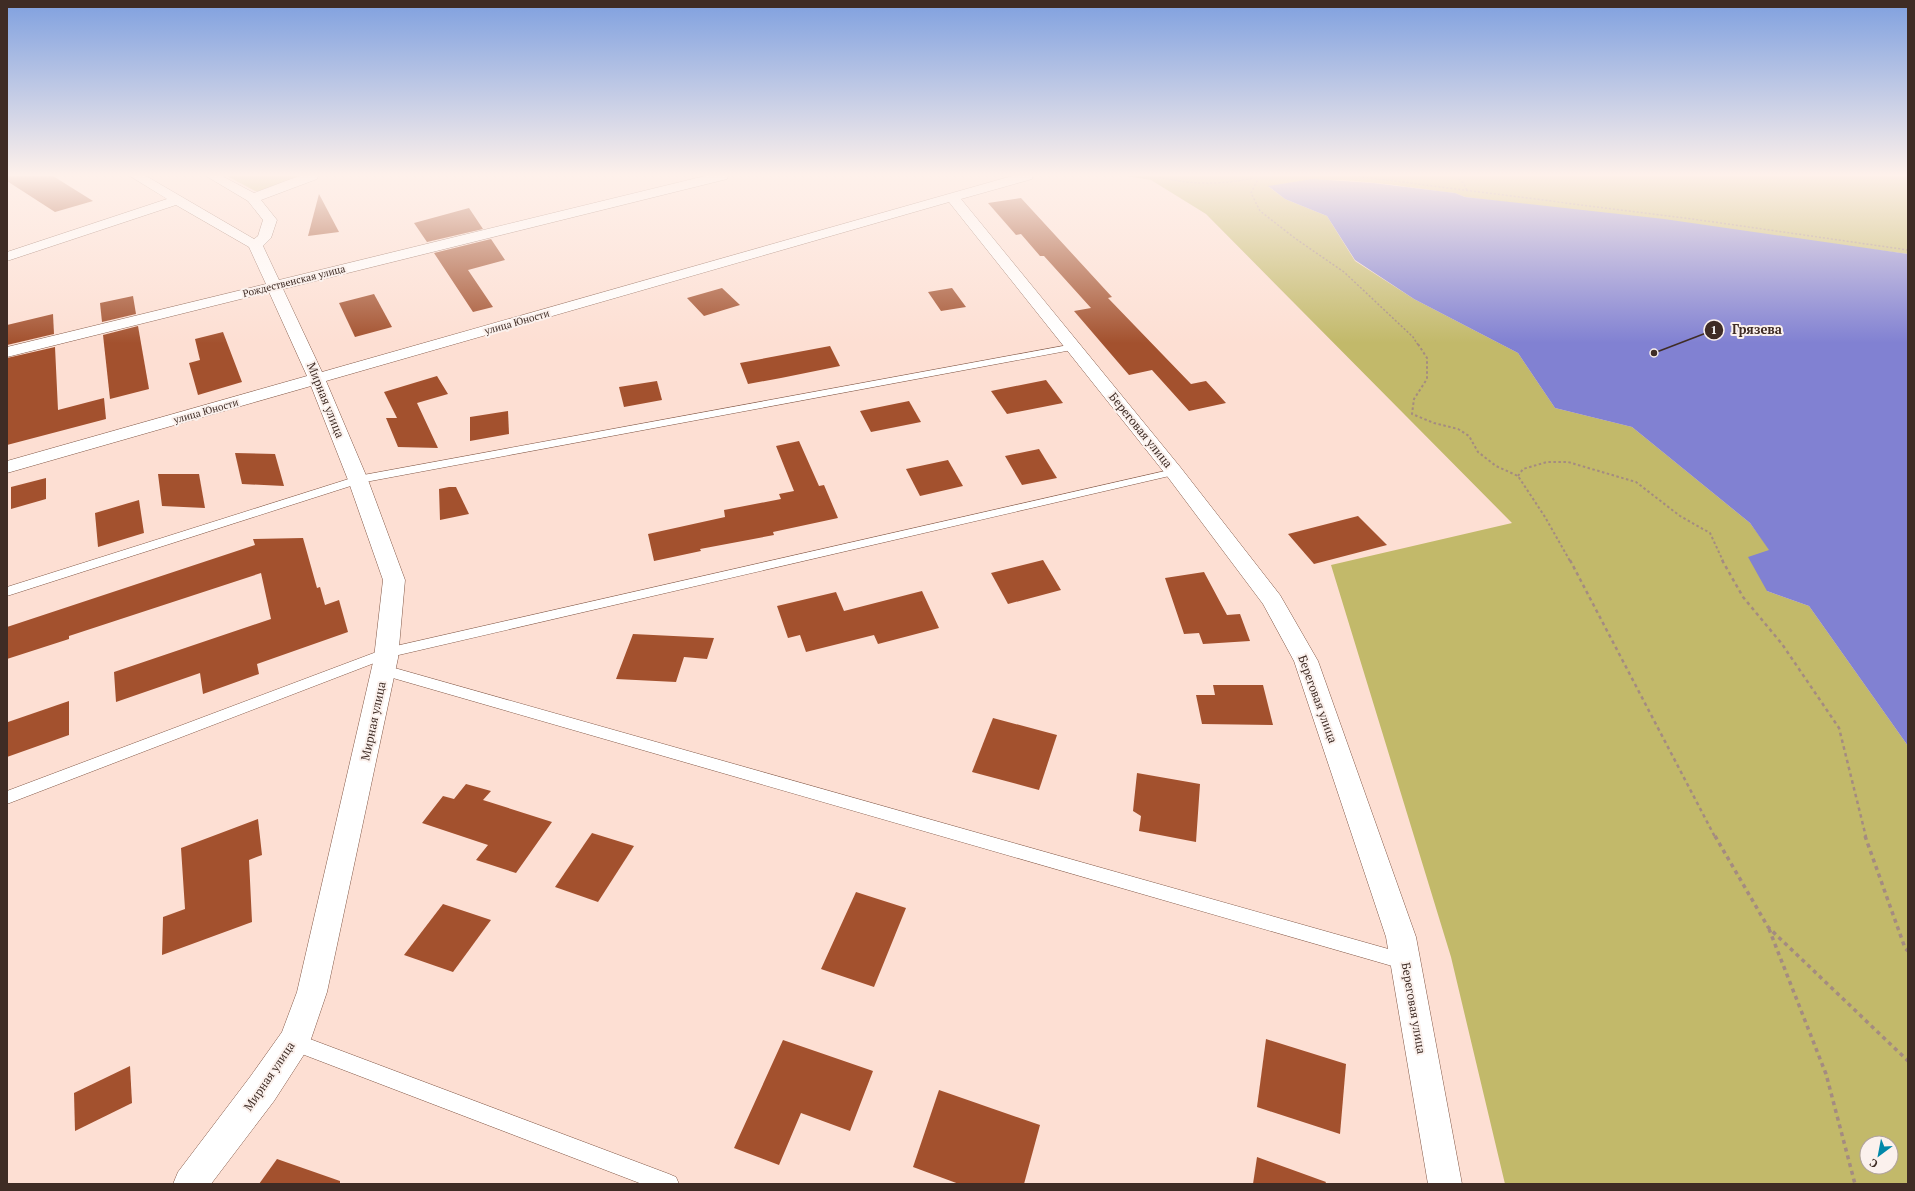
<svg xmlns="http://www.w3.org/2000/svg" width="1915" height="1191" viewBox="0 0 1915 1191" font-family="'PT Serif',serif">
<rect width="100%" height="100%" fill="#fddfd3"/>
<g fill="#c2b96a" fill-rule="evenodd">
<polygon points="227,176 303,176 264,191 255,191"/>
<path d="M1126 176H1908V254L1465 197 1455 193C1394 186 1329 171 1269 187L1285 199 1327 216 1355 261 1414 299 1518 353 1555 408 1632 427 1750 523 1770 550 1767 591 1809 606 1908 746V1184H1505L1451 957 1331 565 1512 523 1206 214 1151 180ZM1867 1143H1891V1167H1867Z"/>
</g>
<polygon fill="#8181d2" points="1312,179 1373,183 1455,193 1465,197 1664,219 1908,254 1908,746 1809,606 1767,591 1748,557 1769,550 1750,523 1632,427 1555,408 1518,353 1414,299 1355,260 1327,216 1285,199 1268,186"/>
<g fill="#a3512e">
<polygon points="7,176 53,176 93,201 55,212 7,181"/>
<polygon points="319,194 339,232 308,236"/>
<polygon points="1021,198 1112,297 1108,298 1191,384 1206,381 1226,403 1189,411 1152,370 1129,375 1074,311 1091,308 1044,256 1040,256 1021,234 1016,235 988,203"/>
<polygon points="469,208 483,229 427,242 414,223"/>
<polygon points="491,239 505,260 468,270 493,307 473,312 434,253"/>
<polygon points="722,288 740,305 704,316 687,298"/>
<polygon points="952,288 966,307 941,311 928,292"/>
<polygon points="374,294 392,327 355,337 339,303"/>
<polygon points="133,296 136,314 102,322 100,303"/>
<polygon points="53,314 54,334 7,345 7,325"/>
<polygon points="138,326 149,389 110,399 103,335"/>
<polygon points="223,332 242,382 198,395 189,363 200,360 195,339"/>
<polygon points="830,346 840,366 781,378 748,384 740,363"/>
<polygon points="55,347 58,410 104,398 106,419 7,445 7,358"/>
<polygon points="437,376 448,394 417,403 438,448 398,447 386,418 397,418 384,392"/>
<polygon points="1046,380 1063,403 1007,414 991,391"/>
<polygon points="657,381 662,400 624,407 619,387"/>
<polygon points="909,401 921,422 871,432 860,411"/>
<polygon points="508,411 509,434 470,441 470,417"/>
<polygon points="799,441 819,486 824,485 838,518 773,532 774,535 700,549 701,551 654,561 648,534 725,517 724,510 781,499 779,494 794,491 776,446"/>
<polygon points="1039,449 1057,478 1022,485 1005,456"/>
<polygon points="235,453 275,454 284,486 242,484"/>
<polygon points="948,460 963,486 920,496 906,469"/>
<polygon points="158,474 199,474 205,508 162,506"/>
<polygon points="46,478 46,499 11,509 11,487"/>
<polygon points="449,487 456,487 469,514 440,520 439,489"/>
<polygon points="139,500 144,533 98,547 95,513"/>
<polygon points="1358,516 1387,545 1314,564 1288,534"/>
<polygon points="303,538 317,588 320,587 325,605 339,600 348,632 257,664 259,674 203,694 200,673 116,702 114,672 271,619 261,573 69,636 69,639 7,659 7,627 255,545 253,539"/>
<polygon points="1043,560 1061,590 1008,604 991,573"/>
<polygon points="1204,572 1227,615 1240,614 1250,641 1203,644 1199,633 1184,634 1165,578"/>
<polygon points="922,591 939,628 878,644 874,635 806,652 800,635 788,638 777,606 836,592 844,611"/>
<polygon points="633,634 714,638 707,659 684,657 676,682 616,679"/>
<polygon points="1213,685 1263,685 1273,725 1202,724 1196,695 1215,695"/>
<polygon points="69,701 69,735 7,757 8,722"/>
<polygon points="993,718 1057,735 1039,790 972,772"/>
<polygon points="1137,773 1200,784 1196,842 1139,831 1141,816 1133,811"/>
<polygon points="466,784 491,791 483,800 552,822 516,873 476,860 488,845 422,823 443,796 454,799"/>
<polygon points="258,819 262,855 249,860 252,922 162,955 163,917 185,909 181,848"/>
<polygon points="592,833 634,846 598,902 555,887"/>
<polygon points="856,892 906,908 874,987 821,969"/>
<polygon points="443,904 491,920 453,972 404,955"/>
<polygon points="1266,1039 1346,1064 1340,1134 1257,1107"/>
<polygon points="783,1040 873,1071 850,1131 801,1113 779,1165 734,1148"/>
<polygon points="130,1066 132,1103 75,1131 74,1093"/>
<polygon points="939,1090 1040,1125 1024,1184 959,1184 913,1167"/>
<polygon points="1257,1157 1326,1182 1325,1184 1253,1184"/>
<polygon points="277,1159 340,1181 340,1184 259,1184"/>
</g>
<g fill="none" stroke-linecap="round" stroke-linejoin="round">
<g stroke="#825847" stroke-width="1">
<g id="service">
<polygon points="1074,344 1077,345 1079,347 1077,349 360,483 7,596 7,587 358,476"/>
<polygon points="1174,469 1178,470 1180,472 1178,474 390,657 7,804 7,791 387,648"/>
<polygon points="384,665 1406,954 1412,956 1415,962 1412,968 1406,970 379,674 377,670 379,666"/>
<polygon points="294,1033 669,1174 676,1177 679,1184 642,1184 294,1051 287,1049 285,1042 287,1035"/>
</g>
</g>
<g stroke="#825847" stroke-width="1">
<polygon id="minor" points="130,176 146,176 254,239 258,236 263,220 248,201 206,176 222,176 254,193 299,176 318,176 317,179 261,200 277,220 271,238 263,246 279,280 705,176 728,176 727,179 283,289 322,372 1012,176 1033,176 1032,179 961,199 1181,468 1280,595 1318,661 1416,937 1462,1184 1428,1184 1386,937 1294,661 1263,604 1167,476 949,202 326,381 368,480 405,580 398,658 327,992 310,1042 305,1053 274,1101 211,1184 173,1184 178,1172 250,1077 282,1032 297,992 374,658 383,580 348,480 311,386 7,473 7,461 307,376 269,292 7,357 7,347 266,284 249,247 176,205 7,261 7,252 167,199"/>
</g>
<g stroke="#a48b81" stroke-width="1.5" stroke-dasharray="2 2" stroke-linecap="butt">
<path d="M1155 176C1194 186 1223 185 1263 176"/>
<polyline points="1355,176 1707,221 1908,250"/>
<polyline points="1456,176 1464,184 1467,191"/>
<polyline points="1259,177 1251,193 1260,211 1296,239 1344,272 1413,337 1418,345"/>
</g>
<g stroke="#a48b81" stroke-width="2" stroke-dasharray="2.5 2.5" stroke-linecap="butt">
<polyline points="1418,344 1427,358 1427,379 1414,399 1412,414 1434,423 1458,429 1469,436 1478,452 1496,466 1518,476 1545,517 1570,561"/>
<polyline points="1518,476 1523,469 1547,462 1568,462 1636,482 1680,516 1710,533 1723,561"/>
</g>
<g stroke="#a48b81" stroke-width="2.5" stroke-dasharray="3.5 3.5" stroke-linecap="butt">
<polyline points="1570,560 1715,837"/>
<polyline points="1722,560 1743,597 1782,644 1839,728 1866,837"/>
</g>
<g stroke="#a48b81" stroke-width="3.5" stroke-dasharray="4 4" stroke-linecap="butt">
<polyline points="1715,836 1768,927 1908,1061"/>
<polyline points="1865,836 1905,948 1908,951"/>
<polyline points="1769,929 1826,1074 1855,1184"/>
</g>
<use href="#service" fill="#fff" fill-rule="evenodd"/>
<use href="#minor" fill="#fff" fill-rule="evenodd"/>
</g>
<linearGradient id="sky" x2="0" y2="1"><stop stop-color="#7fa0df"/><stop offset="0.51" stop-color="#fef1eb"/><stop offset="1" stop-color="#fef1eb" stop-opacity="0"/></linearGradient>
<rect width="1915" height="343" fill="url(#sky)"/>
<g text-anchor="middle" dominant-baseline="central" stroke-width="4" stroke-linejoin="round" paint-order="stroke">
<g font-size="10" fill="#3f2c25" stroke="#fbf1ed">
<text transform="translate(294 281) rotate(-14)">Рождественская улица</text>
<text transform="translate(517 322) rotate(-16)">улица Юности</text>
<text transform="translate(206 411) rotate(-16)">улица Юности</text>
</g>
<g font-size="12" fill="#3f2c25" stroke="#fbf1ed">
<text transform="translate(326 400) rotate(68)">Мирная улица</text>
<text transform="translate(1141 430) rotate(51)">Береговая улица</text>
<text transform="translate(1318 699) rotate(70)">Береговая улица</text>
<text transform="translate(373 721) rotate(-78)">Мирная улица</text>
<text transform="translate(1414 1008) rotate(80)">Береговая улица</text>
<text transform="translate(269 1076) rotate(-56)">Мирная улица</text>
</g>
</g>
<path fill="none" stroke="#3f2c25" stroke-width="1.5" d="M1654 353L1714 330"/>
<g fill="#3f2c25" stroke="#fbf1ed" stroke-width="1.5">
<circle cx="1654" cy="353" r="4"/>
<circle cx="1714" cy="330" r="10"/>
</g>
<g font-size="12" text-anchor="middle" font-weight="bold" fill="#fff">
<text x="1714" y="334">1</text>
</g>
<g font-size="13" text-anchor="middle" font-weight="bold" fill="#3f2c25" stroke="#fbf1ed" stroke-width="4" stroke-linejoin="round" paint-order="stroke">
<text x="1757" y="334">Грязева</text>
</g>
<rect width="1915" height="1191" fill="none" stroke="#3f2c25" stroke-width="16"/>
<g transform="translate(1879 1155) rotate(212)"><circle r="19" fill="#fbf1ed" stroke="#b0a29d"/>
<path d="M0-3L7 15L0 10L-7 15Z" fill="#0188a9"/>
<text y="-6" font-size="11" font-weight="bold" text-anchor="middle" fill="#3f2c25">С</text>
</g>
</svg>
